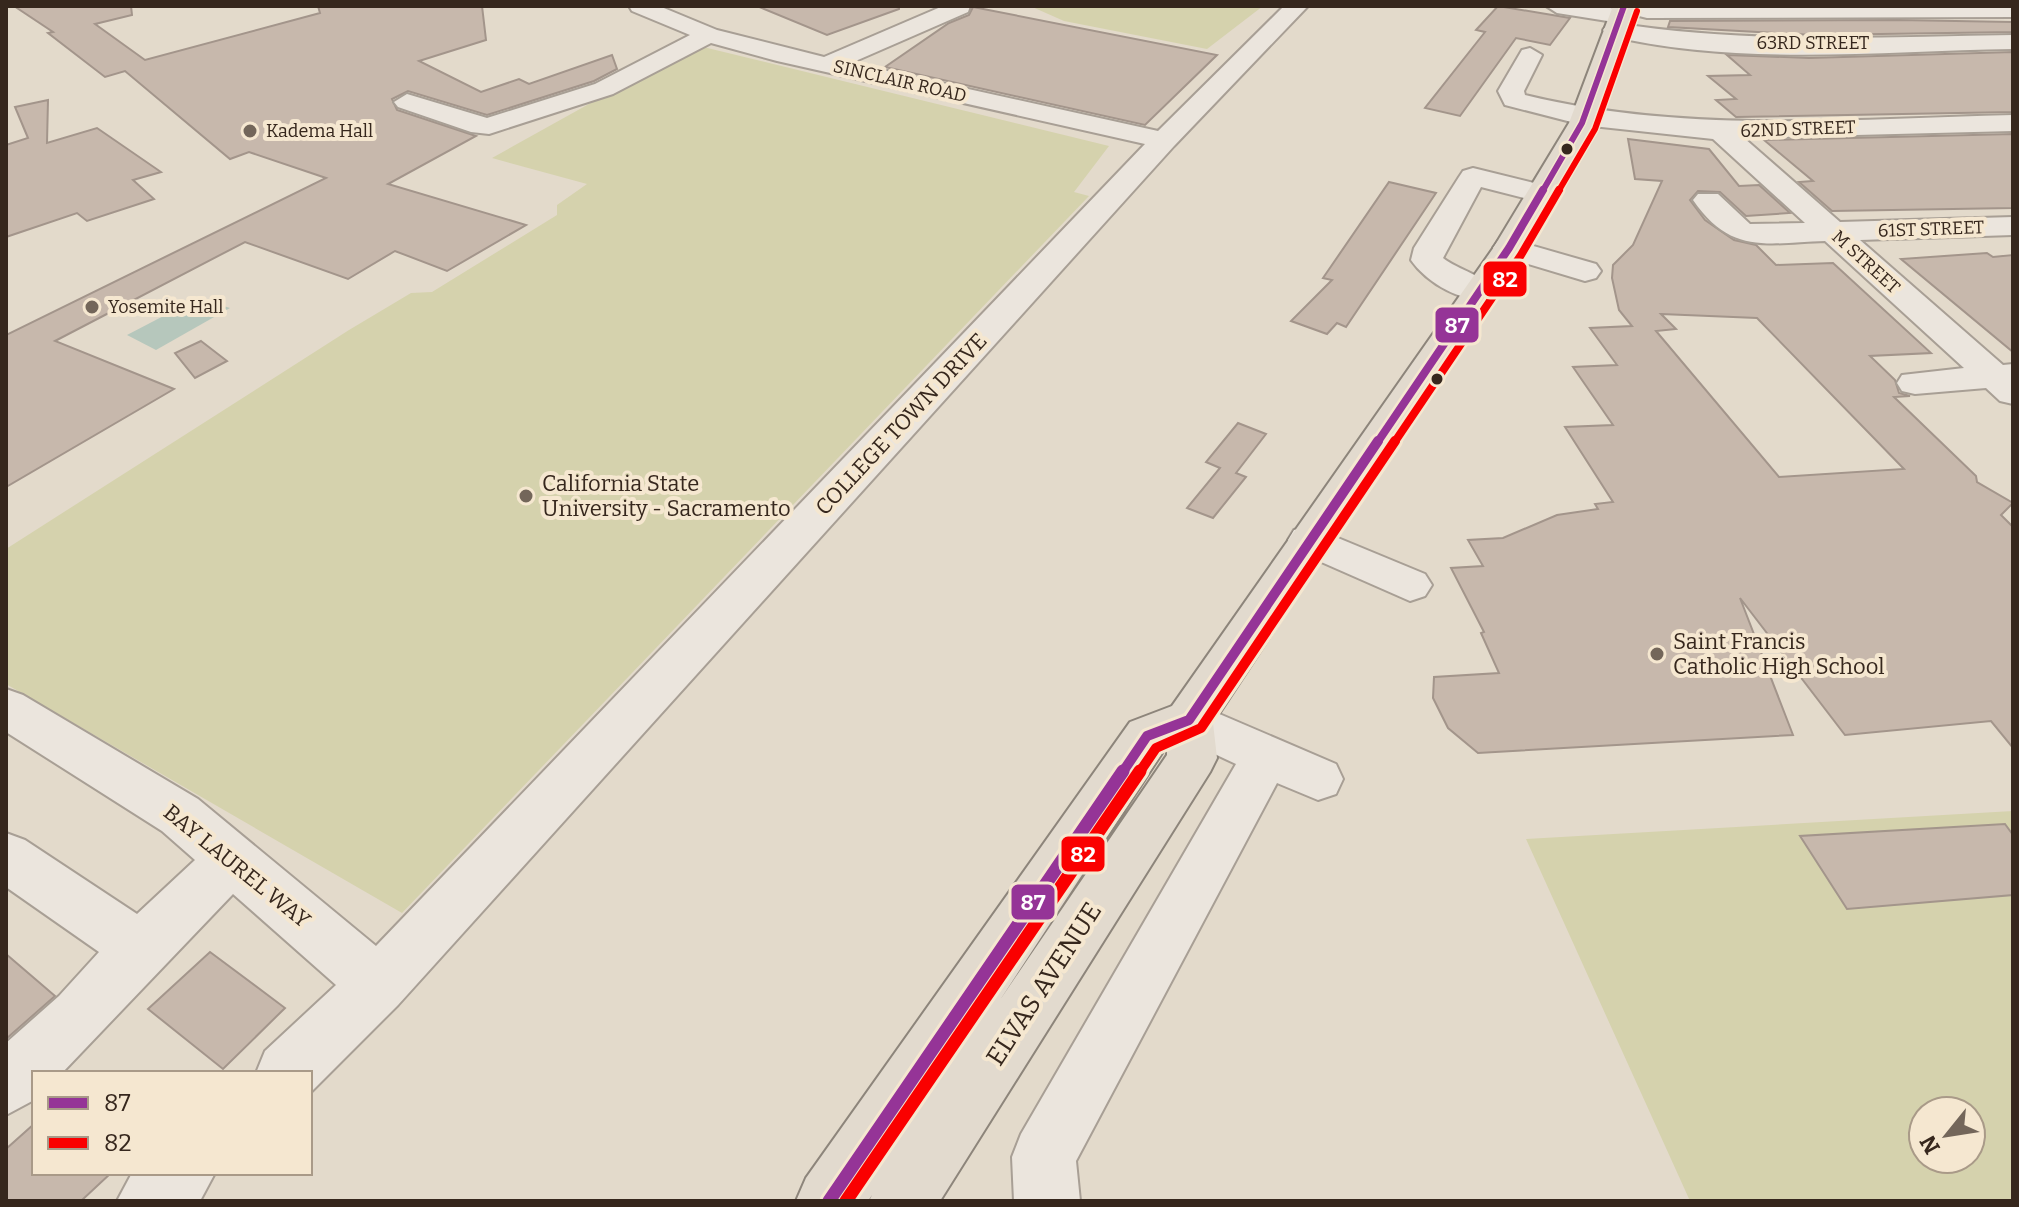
<svg xmlns="http://www.w3.org/2000/svg" width="2019" height="1207" viewBox="0 0 2019 1207" font-family="Bitter,serif">
<rect width="100%" height="100%" fill="#e3dacb"/>
<g fill="#d5d2ad" fill-rule="evenodd">
<polygon points="1030,6 1263,6 1207,49 1064,21"/>
<polygon points="695,45 1109,146 1074,192 1089,196 402,913 6,684 6,549 349,330 411,293 432,292 557,215 557,205 587,184 492,158"/>
<path d="M2013 811V1201H1690L1526 839ZM1923 1111H1971V1159H1923Z"/>
</g>
<polygon fill="#b6c7bc" points="198,298 230,308 156,350 127,335"/>
<g fill="#c7b8ac" stroke="#a3958b" stroke-width="2" fill-rule="evenodd">
<polygon points="14,6 131,6 132,15 95,24 145,60 320,13 318,6 482,6 486,40 419,61 481,92 519,79 529,84 612,55 617,69 594,81 487,115 408,91 392,99 397,110 476,136 388,184 526,225 447,271 395,251 348,279 245,242 55,341 174,389 6,487 6,335 326,178 249,152 230,159 125,71 105,77 48,33 53,32"/>
<polygon points="757,6 899,6 899,9 827,35"/>
<polygon points="1498,6 1570,18 1550,45 1516,38 1460,116 1425,108 1485,32 1476,30"/>
<polygon points="973,7 1217,55 1145,125 885,67 949,23 969,15"/>
<polygon points="1898,20 2013,22 2013,32 1814,35 1668,27 1670,21"/>
<polygon points="2013,52 2013,112 1736,117 1716,100 1736,99 1708,76 1750,75 1727,55 1809,58"/>
<polygon points="48,100 47,143 97,128 161,172 133,180 154,199 87,221 77,213 6,237 6,145 28,138 15,107"/>
<polygon points="2013,134 2013,208 1832,211 1799,182 1813,181 1764,140"/>
<path d="M1628 139 1709 149 1739 186 1759 185 1790 213 1746 216 1720 192 1698 191 1690 200 1705 220 1734 240 1756 245 1776 265 1833 263 1931 353 1870 356 1895 380 1899 393 1910 396 1894 397 1976 476 1977 482 2013 503 2001 515 2013 527V748L1991 721 1845 735 1740 598 1793 735 1478 753 1448 728 1433 698 1434 677 1499 673 1481 633 1484 632 1451 568 1483 566 1468 540 1503 538 1557 515 1598 509 1595 504 1613 502 1565 427 1613 425 1573 367 1617 365 1590 328 1632 326 1619 310 1612 278 1613 265 1633 245 1662 181 1635 179ZM1661 314 1757 318 1904 469 1779 477 1656 331 1676 329Z"/>
<polygon points="1389,182 1436,193 1346,327 1337,323 1327,334 1291,321 1332,280 1323,278"/>
<polygon points="1987,253 1993,257 2013,255 2013,352 1901,259"/>
<polygon points="201,341 227,361 195,378 175,353"/>
<polygon points="1238,423 1266,434 1236,473 1246,477 1213,518 1187,508 1220,468 1206,462"/>
<polygon points="2005,824 2013,835 2013,895 1847,909 1800,836"/>
<polygon points="210,952 285,1008 223,1069 148,1009"/>
<polygon points="6,954 55,996 6,1039"/>
<polygon points="34,1124 34,1173 111,1173 81,1201 6,1201 6,1149"/>
</g>
<g fill="none" stroke-linecap="round" stroke-linejoin="round">
<g stroke="#a89f95" stroke-width="4">
<g id="minor">
<polygon points="629,6 659,6 717,30 824,57 943,6 970,6 968,12 851,63 1158,131 1284,6 1308,6 1174,146 398,1005 310,1093 310,1073 256,1073 265,1051 336,985 233,894 62,1073 34,1073 34,1100 6,1115 6,1043 59,996 99,952 6,887 6,833 25,840 137,914 195,860 162,831 6,732 6,689 23,695 198,799 376,946 1145,144 777,61 711,43 613,94 489,134 471,132 398,107 394,102 407,94 487,118 595,84 690,35 632,11"/>
<polygon points="1546,6 1599,6 1628,11 1631,16 1620,23 1557,13"/>
<polygon points="1639,6 2013,6 2013,17 1647,18 1639,16 1636,11"/>
<path d="M1615 23C1747 44 1880 37 2013 35V49C1880 51 1737 67 1607 35L1603 30 1607 25Z"/>
<path d="M1530 48 1542 55 1524 91 1525 95C1685 134 1849 119 2013 115V131L1744 138 1840 222 2013 217V235L1860 240 2003 365 2013 364V404L2000 401 1986 388 1915 394 1902 391 1897 383 1902 375 1964 368 1825 241C1766 243 1731 255 1693 200L1698 194H1718L1750 224 1805 223 1713 139 1583 125 1505 105 1498 91 1522 50Z"/>
<path d="M1473 168 1550 187 1555 193 1550 199 1540 202 1481 187 1443 258C1458 270 1486 276 1496 291L1492 298C1464 305 1427 283 1411 260L1414 248 1459 177 1463 171Z"/>
<polygon points="1509,239 1596,264 1601,271 1596,278 1585,281 1498,255 1493,248 1498,241"/>
<polygon points="1309,526 1425,574 1432,585 1425,596 1410,601 1294,550 1288,540 1294,530"/>
<polygon points="1189,701 1336,764 1343,779 1336,794 1318,800 1277,783 1076,1161 1080,1201 1014,1201 1012,1157 1021,1134 1236,764 1172,734 1165,720 1172,706"/>
<polygon points="132,1173 215,1173 200,1201 117,1201"/>
</g>
</g>
<g stroke="#8d857b" stroke-width="4">
<path id="major" d="M1613 6H1635L1595 123 1525 248 1213 723 1217 758 1210 772 940 1201H869L872 1195 868 1201H796L806 1178 1130 722 1172 706 1494 247 1569 123ZM1167 749V755L1000 1000 1164 750Z"/>
</g>
<use href="#minor" fill="#ebe5dd" fill-rule="evenodd"/>
<use href="#major" fill="#e2dace" fill-rule="evenodd"/>
<g stroke="#f5e7d0" stroke-width="9">
<polyline id="bus-1-far3" points="1542,192 1582,123 1624,6"/>
</g>
<g stroke="#f5e7d0" stroke-width="13">
<polyline id="bus-1-far2" points="1377,443 1509,248 1543,190"/>
</g>
<g stroke="#f5e7d0" stroke-width="16">
<polyline id="bus-1-far1" points="1122,773 1147,736 1189,720 1378,441"/>
</g>
<g stroke="#f5e7d0" stroke-width="19">
<polyline id="bus-1" points="829,1201 1123,771"/>
</g>
<g stroke="#f5e7d0" stroke-width="9">
<polyline id="bus-2-far3" points="1558,192 1595,129 1637,11"/>
</g>
<g stroke="#f5e7d0" stroke-width="13">
<polyline id="bus-2-far2" points="1394,443 1521,255 1559,190"/>
</g>
<g stroke="#f5e7d0" stroke-width="16">
<polyline id="bus-2-far1" points="1139,773 1156,748 1201,728 1395,441"/>
</g>
<g stroke="#f5e7d0" stroke-width="19">
<polyline id="bus-2" points="846,1201 1140,771"/>
</g>
<use href="#bus-1-far3" stroke="#953497" stroke-width="6"/>
<use href="#bus-1-far2" stroke="#953497" stroke-width="8"/>
<use href="#bus-1-far1" stroke="#953497" stroke-width="10"/>
<use href="#bus-1" stroke="#953497" stroke-width="13"/>
<use href="#bus-2-far3" stroke="#fa0000" stroke-width="6"/>
<use href="#bus-2-far2" stroke="#fa0000" stroke-width="8"/>
<use href="#bus-2-far1" stroke="#fa0000" stroke-width="10"/>
<use href="#bus-2" stroke="#fa0000" stroke-width="13"/>
</g>
<g fill="#73665a" stroke="#f5e7d0" stroke-width="3">
<circle cx="250" cy="131" r="8"/>
<circle cx="92" cy="307" r="8"/>
<circle cx="526" cy="496" r="8"/>
<circle cx="1657" cy="654" r="8"/>
</g>
<g fill="#36271d" stroke="#f5e7d0" stroke-width="3">
<circle cx="1567" cy="149" r="7"/>
<circle cx="1437" cy="379" r="7"/>
</g>
<g text-anchor="middle" dominant-baseline="central" stroke-width="8" stroke-linejoin="round" paint-order="stroke">
<g font-size="18" fill="#36271d" stroke="#f5e7d0">
<text x="1813" y="43">63RD STREET</text>
<text transform="translate(900 81) rotate(13)">SINCLAIR ROAD</text>
<text transform="translate(1798 129) rotate(-2)">62ND STREET</text>
<text transform="translate(1931 229) rotate(-2)">61ST STREET</text>
<text transform="translate(1866 262) rotate(42)">M STREET</text>
</g>
<g font-size="18" fill="#36271d" stroke="#f5e7d0" text-anchor="start">
<text x="266" y="131">Kadema Hall</text>
<text x="108" y="307">Yosemite Hall</text>
</g>
<g font-size="22" fill="#36271d" stroke="#f5e7d0">
<text transform="translate(901 424) rotate(-47)">COLLEGE TOWN DRIVE</text>
<text transform="translate(237 866) rotate(39)">BAY LAUREL WAY</text>
</g>
<g font-size="22" fill="#36271d" stroke="#f5e7d0" text-anchor="start">
<text x="542" y="483">California State<tspan x="542" dy="25">University - Sacramento</tspan></text>
<text x="1673" y="641">Saint Francis<tspan x="1673" dy="25">Catholic High School</tspan></text>
</g>
<g font-size="26" fill="#36271d" stroke="#f5e7d0">
<text transform="translate(1044 984) rotate(-57)">ELVAS AVENUE</text>
</g>
</g>
<g stroke="#f5e7d0" stroke-width="3">
<rect x="1482" y="260" width="46" height="38" rx="8" fill="#fa0000"/>
<rect x="1434" y="306" width="46" height="38" rx="8" fill="#953497"/>
<rect x="1060" y="835" width="46" height="38" rx="8" fill="#fa0000"/>
<rect x="1010" y="883" width="46" height="38" rx="8" fill="#953497"/>
</g>
<g font-size="22" text-anchor="middle" font-weight="bold" fill="#fff">
<text x="1505" y="287">82</text>
<text x="1457" y="333">87</text>
<text x="1083" y="862">82</text>
<text x="1033" y="910">87</text>
</g>
<rect width="2019" height="1207" fill="none" stroke="#36271d" stroke-width="16"/>
<rect x="32" y="1071" width="280" height="104" fill="#f5e7d0" stroke="#a99a88" stroke-width="2"/>
<rect x="48" y="1097" width="40" height="12" fill="#953497" stroke="#a99a88" stroke-width="2"/>
<text x="104" y="1111" font-size="24" fill="#36271d">87</text>
<rect x="48" y="1137" width="40" height="12" fill="#fa0000" stroke="#a99a88" stroke-width="2"/>
<text x="104" y="1151" font-size="24" fill="#36271d">82</text>
<g transform="translate(1947 1135) rotate(240)"><circle r="38" fill="#f5e7d0" stroke="#a99a88" stroke-width="2"/>
<path d="M0-6L14 30L0 20L-14 30Z" fill="#73665a"/>
<text y="-12" font-size="22" font-weight="bold" text-anchor="middle" fill="#36271d">N</text>
</g>
</svg>
